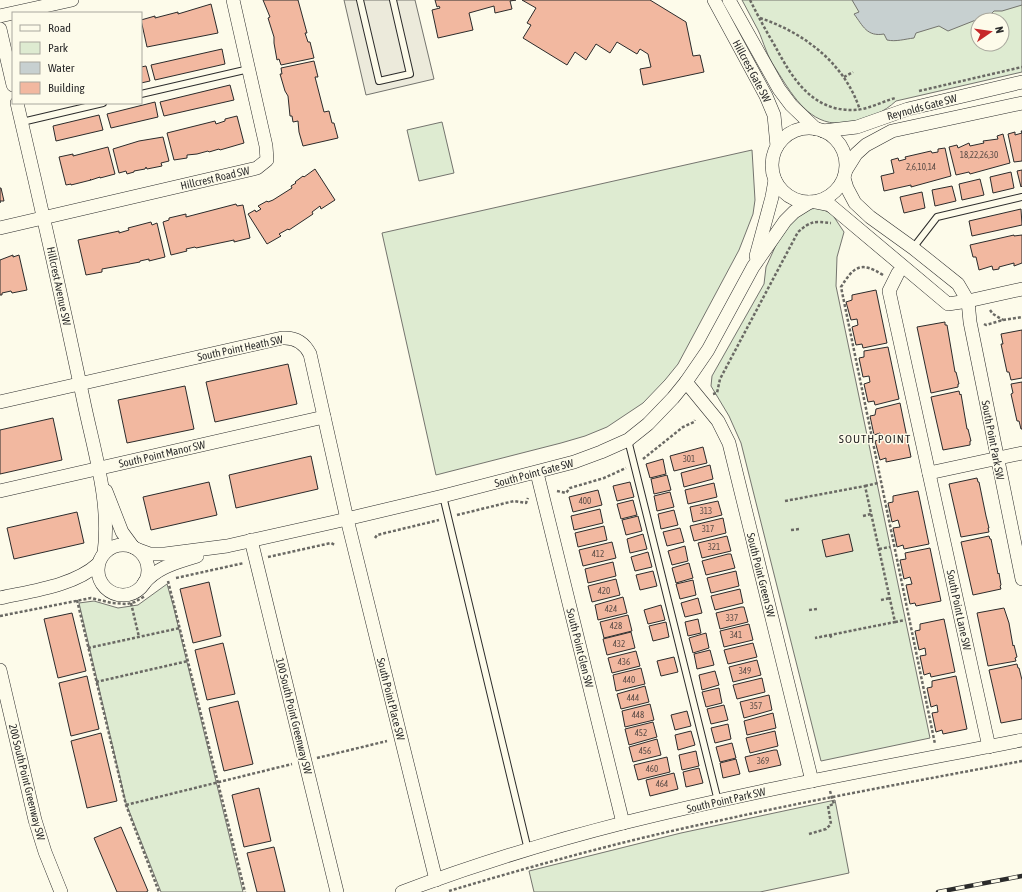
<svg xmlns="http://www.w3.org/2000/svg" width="1022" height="892" viewBox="0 0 1022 892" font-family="'Asap Condensed',sans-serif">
<rect width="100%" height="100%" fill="#fdfbea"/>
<g fill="#deebd1" stroke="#74746e" fill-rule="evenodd">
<path d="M742 0H1022V72L896 101C884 112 869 119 852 122 818 129 801 108 784 82 778 72 770 61 766 50 763 43 761 36 758 30 753 20 747 10 742 0ZM978 20H1002V44H978Z"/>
<polygon points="442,122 454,173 419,181 407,130"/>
<polygon points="752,150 755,200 753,214 739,250 678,364 665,380 643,403 607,427 585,436 561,443 436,475 382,233"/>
<polygon points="820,208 832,214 844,232 837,257 836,286 930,738 821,761 741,443 729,416 711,386 712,376 764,284 766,267 781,234 795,218 809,209"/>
<polygon points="167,584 173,605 243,892 161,892 126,803 79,603 94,601 118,608 138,605"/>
<polygon points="835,800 849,873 760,892 534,892 529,871 681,833"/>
</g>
<polygon fill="#eceadb" stroke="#74746e" points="344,0 415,0 434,79 366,95"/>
<path fill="#c7d0d0" stroke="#74746e" d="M852 0H1022V5L1002 11H994L991 14 948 31 939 26 916 33 914 38C905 39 896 42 887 40L884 34C867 37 863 26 854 14L859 12Z"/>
<g fill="#f2b8a0" stroke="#2b2b2b">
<polygon points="263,0 298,0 307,33 305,33 308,42 310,42 314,58 281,65 279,59 277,60 274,43 274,37 268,18 270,17"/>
<polygon points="435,0 516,0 510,1 512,9 495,13 494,6 469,13 473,30 438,38 432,10 440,8 439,6 437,7"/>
<polygon points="522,0 650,0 686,22 693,56 700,55 704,72 643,85 640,69 651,67 648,54 640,49 637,54 617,42 610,53 596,44 586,60 575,52 567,65 523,38 531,25 527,23 536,8"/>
<polygon points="211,4 218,33 147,47 141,20 155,16 155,18 178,12 178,14"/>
<polygon points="222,49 225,64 155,80 151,65"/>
<polygon points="314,61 318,77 315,77 324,112 329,111 332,123 334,123 338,138 303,146 299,132 298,121 293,122 292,116 290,116 288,96 285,91 280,74 282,74 281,68"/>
<polygon points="146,66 150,81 141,83 141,67"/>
<polygon points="230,85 234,100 164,116 160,102"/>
<polygon points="155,102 158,117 111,128 107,114"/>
<polygon points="99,115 103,130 56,141 53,126"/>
<polygon points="237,116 244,143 220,150 219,149 209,152 208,151 197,154 187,155 187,158 174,160 167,133 215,121 216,124 225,121 225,119"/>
<polygon points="1021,131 1022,131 1022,161 1014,162 1008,134 1015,132 1015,135 1022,133"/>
<polygon points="1003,134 1010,163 970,174 969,172 956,175 949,147 957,145 958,148 969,143 970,146 984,143 983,141 998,139 997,136"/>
<polygon points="163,137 169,161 161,163 162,166 147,169 146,167 145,169 134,171 134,172 127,174 126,171 119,173 113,149 139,141"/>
<polygon points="108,147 115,174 100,178 100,177 91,180 90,179 91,180 71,185 71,184 66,185 59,157 73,154 73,156"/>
<polygon points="945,148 951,176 911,187 911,185 884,191 881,176 894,173 891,160 898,158 899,161 906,159 905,157 931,151 932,153 938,152 938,149"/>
<polygon points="315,169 335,200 321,209 320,206 312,212 313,214 289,230 288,229 279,234 281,236 267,244 248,214 255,210 256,212 261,209 258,206 267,201 268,202 273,200 292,188 291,186 296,183 295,182 303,176 304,177"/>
<polygon points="1022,170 1022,186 1021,187 1017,171"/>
<polygon points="1011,172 1014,188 993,193 990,177"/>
<polygon points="980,179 984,195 962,200 959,184"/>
<polygon points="952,186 956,201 935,206 932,190"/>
<polygon points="0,188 1,188 4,201 0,201 0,203"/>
<polygon points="922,192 925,208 904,213 900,197"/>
<polygon points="236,204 237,206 243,205 250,238 234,242 234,240 196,248 195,247 186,249 187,251 171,255 163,222 169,220 169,218 186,214 186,217"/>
<polygon points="1021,209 1022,225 972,236 969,221"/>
<polygon points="151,222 152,225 157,223 165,257 149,261 149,259 140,261 140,262 102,269 102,272 86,275 78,240 119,231 119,233 129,230 128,228"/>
<polygon points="1014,235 1014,236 1022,235 1022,263 1014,266 1014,263 999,267 999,269 993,270 992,266 979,270 976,257 973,257 970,245"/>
<polygon points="13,255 13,257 19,255 27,290 12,293 11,291 2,293 2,295 0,295 0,260"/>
<polygon points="876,290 887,343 863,348 862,344 856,345 852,327 858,325 857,319 851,320 846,302 852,300 852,295"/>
<polygon points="945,322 945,325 947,325 955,372 956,372 959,384 958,384 958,387 931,393 917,327"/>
<polygon points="1022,330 1022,378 1011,380 1009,372 1007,372 1001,344 1003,344 1001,334"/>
<polygon points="888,347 899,399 875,405 874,401 868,402 864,384 870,382 869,376 863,377 859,358 864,357 864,351"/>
<polygon points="288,364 297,404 215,422 206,382"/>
<polygon points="1022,382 1022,429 1021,429 1019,421 1017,421 1011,394 1013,393 1011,384"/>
<polygon points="185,386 194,429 127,443 118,400"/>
<polygon points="959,391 960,395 961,394 967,429 968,429 971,441 970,441 970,445 943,450 931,397"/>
<polygon points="900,403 911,457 886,462 886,458 880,460 875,441 882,439 880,433 874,435 870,416 875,415 876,409"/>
<polygon points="53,418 62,460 0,474 0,430"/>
<polygon points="703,447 707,463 674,471 670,456"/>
<polygon points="311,456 318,489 236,508 229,475"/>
<polygon points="663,459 666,474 650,478 646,464"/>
<polygon points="710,465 713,479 684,487 681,473"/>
<polygon points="667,475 671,490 654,494 651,479"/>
<polygon points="977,478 978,482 979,482 986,516 989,528 988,528 989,532 961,537 949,484"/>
<polygon points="209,482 217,515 151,530 143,497"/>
<polygon points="630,482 634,497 617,501 613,486"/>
<polygon points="714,483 717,497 688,504 685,490"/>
<polygon points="598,490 602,505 573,512 569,497"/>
<polygon points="918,491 929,544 904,549 903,545 897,547 893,528 900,527 898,520 892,522 888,503 893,502 893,496"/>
<polygon points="670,492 674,507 657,511 654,496"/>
<polygon points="633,500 637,515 621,519 617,504"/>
<polygon points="718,501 722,515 693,522 690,507"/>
<polygon points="600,509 603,523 574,530 571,516"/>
<polygon points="674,510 678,525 661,529 658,514"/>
<polygon points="77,512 84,543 14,559 7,528"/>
<polygon points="638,516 642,531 626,535 622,520"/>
<polygon points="723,518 726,533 694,541 690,526"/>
<polygon points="604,526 607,540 578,547 575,533"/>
<polygon points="680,528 684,542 667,546 663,532"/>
<polygon points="643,534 647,549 630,553 627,539"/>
<polygon points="849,534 853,551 826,557 822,540"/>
<polygon points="727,536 731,551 702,558 698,543"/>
<polygon points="989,536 990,539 991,539 998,574 999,573 1001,585 1000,586 1001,589 973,595 961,542"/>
<polygon points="612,542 616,558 583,566 579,550"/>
<polygon points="685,546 688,561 672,565 668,551"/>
<polygon points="930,548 941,601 916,606 915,603 910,604 906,585 912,584 910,577 904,579 900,560 906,559 905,553"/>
<polygon points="648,552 652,567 635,571 631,557"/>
<polygon points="728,554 731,554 735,568 706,575 702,561"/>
<polygon points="613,562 616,576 588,583 585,569"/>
<polygon points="689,563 693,578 676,583 672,568"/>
<polygon points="653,571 657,586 640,590 636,575"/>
<polygon points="736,571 739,586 711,593 707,578"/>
<polygon points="616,579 620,595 592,602 588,586"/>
<polygon points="693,580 696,595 680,599 676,584"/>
<polygon points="209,582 221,636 193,643 180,589"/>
<polygon points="740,589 743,603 715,610 711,596"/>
<polygon points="623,597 627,613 598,620 595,605"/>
<polygon points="698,598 702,613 685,617 681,603"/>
<polygon points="661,605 665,620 648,624 644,610"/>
<polygon points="741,607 744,607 748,622 720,629 716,613"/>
<polygon points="1004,608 1009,623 1013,646 1014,645 1017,657 1015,658 1016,661 988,666 977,613"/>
<polygon points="72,613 86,671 58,678 44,619"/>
<polygon points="628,615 632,631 604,638 600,622"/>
<polygon points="698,619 701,633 688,636 685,622"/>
<polygon points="944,619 955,672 931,677 930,673 924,675 920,656 926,655 925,648 919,650 915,631 920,630 920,624"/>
<polygon points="666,622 669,637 653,641 649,626"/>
<polygon points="749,624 753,640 724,647 720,631"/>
<polygon points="631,632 635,648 607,655 603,639"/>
<polygon points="706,633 709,648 693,653 689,638"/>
<polygon points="223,643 235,694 207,700 195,650"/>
<polygon points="753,643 757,657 728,664 724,650"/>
<polygon points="710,650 714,665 697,669 694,654"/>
<polygon points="636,651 640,666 612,673 608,658"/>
<polygon points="674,657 678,672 661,676 657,661"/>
<polygon points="757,660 761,675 733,682 729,667"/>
<polygon points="1017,664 1018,668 1019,668 1022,680 1022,719 1001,723 989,670"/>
<polygon points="641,668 645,684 616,691 613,675"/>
<polygon points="715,671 719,685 702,690 699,675"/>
<polygon points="87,676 99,729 71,736 59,683"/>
<polygon points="956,676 967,729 943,734 942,730 936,732 932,713 938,712 937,705 931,707 927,688 932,687 932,681"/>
<polygon points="762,678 765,692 737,699 733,685"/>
<polygon points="645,686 649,702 621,709 617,694"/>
<polygon points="719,688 722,703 706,707 702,692"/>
<polygon points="769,695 772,710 744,718 740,702"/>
<polygon points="238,701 253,764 224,771 209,708"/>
<polygon points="650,704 654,720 625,727 622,711"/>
<polygon points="724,705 728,720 711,724 707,709"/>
<polygon points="687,711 691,726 675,730 671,715"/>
<polygon points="773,713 776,728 747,735 744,721"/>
<polygon points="653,722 657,737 629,745 625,729"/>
<polygon points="728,724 731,739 715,743 711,728"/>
<polygon points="691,731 695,745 678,750 675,735"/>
<polygon points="775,731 778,746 750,753 746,738"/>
<polygon points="101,733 117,801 87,808 71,741"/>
<polygon points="657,739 661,755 633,762 629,747"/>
<polygon points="732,743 736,758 720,762 716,747"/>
<polygon points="774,750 777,750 781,765 749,772 745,757"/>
<polygon points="696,751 699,766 682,770 679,755"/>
<polygon points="667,757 670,772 638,780 634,765"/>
<polygon points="736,759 740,774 723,778 720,763"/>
<polygon points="699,768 703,783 686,787 683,772"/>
<polygon points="674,773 678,789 650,796 646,780"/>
<polygon points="259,788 271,841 244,847 232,795"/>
<polygon points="121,827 148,891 146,892 117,892 94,838"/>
<polygon points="274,847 285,892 257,892 247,853"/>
</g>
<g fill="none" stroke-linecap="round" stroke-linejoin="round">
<g stroke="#2b2b2b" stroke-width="8">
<g id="lane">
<polyline points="360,0 379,81 410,74 393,0"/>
<polyline points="141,94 249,69"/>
<polyline points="22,122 103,103"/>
<polyline points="913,248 937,217 1022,197"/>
<polyline points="628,440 718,801"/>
<polyline points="443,496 528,850"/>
</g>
</g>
<g stroke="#2b2b2b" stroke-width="14">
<g id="street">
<polyline points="714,0 766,96 774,115 777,146"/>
<polyline points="729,0 779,89 791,105 816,129"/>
<polyline points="0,16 72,0"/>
<polyline points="0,29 13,85"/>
<path d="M17 103C40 201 62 299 83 398 93 448 111 501 104 553"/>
<circle cx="809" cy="165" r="37"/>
<polyline points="823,131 857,127 908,109 1022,82"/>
<polyline points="846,170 856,154 866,145 892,131 1022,103"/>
<polyline points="844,178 847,188 855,203 870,217 913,248 958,284 968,301 970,322 1022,579"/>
<polyline points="815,202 830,205 948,304 968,301 1022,289"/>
<polyline points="0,228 257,168 267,160 266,146 233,0"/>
<polyline points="756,256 772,197 775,180"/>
<polyline points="898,273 889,291 989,747"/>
<polyline points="686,382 718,421 729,443 812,781"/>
<path d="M0 402 282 338C295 337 304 342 310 354L347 519 436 880"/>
<polyline points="537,473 623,823"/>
<polyline points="929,473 1022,453"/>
<polyline points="0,491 324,417"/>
<polyline points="106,491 122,532 133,547"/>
<polyline points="251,540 337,892"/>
<circle cx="123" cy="570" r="25"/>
<polyline points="139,550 150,554 165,554 227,546 334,522 443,496 574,462 601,452 628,440 648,424 673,398 686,382 708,350 753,267 785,221 794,212 810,202"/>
<path d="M144 583C159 566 176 563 197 556"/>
<path d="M0 598C31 591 74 586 98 564"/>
<polyline points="0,670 35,820 45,852 61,892"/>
<path d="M402 892C474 865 548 842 623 823 755 790 889 766 1022 740"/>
</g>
</g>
<g stroke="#6a6964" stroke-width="2.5" stroke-dasharray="3 2" stroke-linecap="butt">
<path d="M750 0C758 16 766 31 775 46 792 78 812 111 853 110 867 110 881 102 895 98"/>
<path d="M760 18C805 33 845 64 860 110"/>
<polyline points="844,77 853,72"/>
<polyline points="919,91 1022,67"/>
<path d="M883 275C861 261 854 266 841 287L935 744"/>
<polyline points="990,310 993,314 1003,320"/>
<polyline points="984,324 986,325 1003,320 1022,317"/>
<path d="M713 394 717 393 720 379 798 232C811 221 813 221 831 223"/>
<polyline points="643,459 683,427 694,422 695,420"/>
<polyline points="865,486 878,483"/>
<polyline points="557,491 566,493 570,488 604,478 626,468"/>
<polyline points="785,501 865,486 895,622 815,638"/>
<polyline points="457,515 514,501 526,503 528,498"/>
<polyline points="863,516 871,514"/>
<polyline points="791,530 800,529"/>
<polyline points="375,538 377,535 439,520"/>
<polyline points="879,549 890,547"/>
<polyline points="268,557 331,543 335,545"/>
<polyline points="176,578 244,563"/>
<polyline points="168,581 245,892"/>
<polyline points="77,600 126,805 159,892"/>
<polyline points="881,600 890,598"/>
<polyline points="131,603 139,637"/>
<polyline points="809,610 817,609"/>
<polyline points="0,616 91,598 112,603 127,604 135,602 145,596"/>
<polyline points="895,622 905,620"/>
<polyline points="830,635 832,639"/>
<polyline points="88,648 180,628"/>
<polyline points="96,682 188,661"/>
<polyline points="317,758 387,741"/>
<polyline points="126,805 292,764"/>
<polyline points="809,834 826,829 831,824 828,806 834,804 830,791"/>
<path d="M449 891C539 864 630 839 722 820 821 798 922 780 1022 761"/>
</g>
<use href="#lane" stroke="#fdfbea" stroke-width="6"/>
<use href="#street" stroke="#fdfbea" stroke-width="13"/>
<g stroke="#2b2b2b" stroke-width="4.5">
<polyline id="rail" points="938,892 1022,876"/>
</g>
<use href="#rail" stroke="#fdfbea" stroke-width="3" stroke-dasharray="9" stroke-linecap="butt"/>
</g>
<g text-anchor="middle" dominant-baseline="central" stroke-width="3" stroke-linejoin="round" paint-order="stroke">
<g font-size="9" fill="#5d4e48">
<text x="979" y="155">18,22,26,30</text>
<text x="921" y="167">2,6,10,14</text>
<text x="689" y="459">301</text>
<text x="585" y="501">400</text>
<text x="706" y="511">313</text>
<text x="708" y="529">317</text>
<text x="714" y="547">321</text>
<text x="598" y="554">412</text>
<text x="604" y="591">420</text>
<text x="611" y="609">424</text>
<text x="732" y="618">337</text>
<text x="616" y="626">428</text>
<text x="736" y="635">341</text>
<text x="619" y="644">432</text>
<text x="624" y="662">436</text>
<text x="745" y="671">349</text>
<text x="629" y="680">440</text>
<text x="633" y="698">444</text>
<text x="756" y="706">357</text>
<text x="638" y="715">448</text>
<text x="641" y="733">452</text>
<text x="645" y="751">456</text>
<text x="763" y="761">369</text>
<text x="652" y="769">460</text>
<text x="662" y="784">464</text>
</g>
<g font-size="11" fill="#2b2b2b" stroke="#fdfbea">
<text transform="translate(752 71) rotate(62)">Hillcrest Gate SW</text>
<text transform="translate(922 107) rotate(-15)">Reynolds Gate SW</text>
<text transform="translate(215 178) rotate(-13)">Hillcrest Road SW</text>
<text transform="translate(59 286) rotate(78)">Hillcrest Avenue SW</text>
<text transform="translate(240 348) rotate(-12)">South Point Heath SW</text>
<text transform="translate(993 440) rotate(79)">South Point Park SW</text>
<text transform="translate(162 454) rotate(-13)">South Point Manor SW</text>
<text transform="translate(534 473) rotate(-15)">South Point Gate SW</text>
<text transform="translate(761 575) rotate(76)">South Point Green SW</text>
<text transform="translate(959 610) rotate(78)">South Point Lane SW</text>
<text transform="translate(580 648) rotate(76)">South Point Glen SW</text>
<text transform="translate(391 699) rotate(76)">South Point Place SW</text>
<text transform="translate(294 716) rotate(76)">100 South Point Greenway SW</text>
<text transform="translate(27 782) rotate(76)">200 South Point Greenway SW</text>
<text transform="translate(726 800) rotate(-13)">South Point Park SW</text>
</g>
<g font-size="12" letter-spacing="1" fill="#2b2b2b" stroke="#fdfbea">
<text x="875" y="439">SOUTH POINT</text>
</g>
</g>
<rect x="12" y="12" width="130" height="92" fill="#fdfbea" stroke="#a9a89e"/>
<rect x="20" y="25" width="20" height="6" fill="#fdfbea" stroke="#a9a89e"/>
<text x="48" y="32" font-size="12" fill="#2b2b2b">Road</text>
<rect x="20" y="42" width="20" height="12" fill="#deebd1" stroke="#a9a89e"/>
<text x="48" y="52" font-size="12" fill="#2b2b2b">Park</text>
<rect x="20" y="62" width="20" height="12" fill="#c7d0d0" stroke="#a9a89e"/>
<text x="48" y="72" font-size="12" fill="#2b2b2b">Water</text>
<rect x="20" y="82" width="20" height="12" fill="#f2b8a0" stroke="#a9a89e"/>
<text x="48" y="92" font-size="12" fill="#2b2b2b">Building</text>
<g transform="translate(990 32) rotate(77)"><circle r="19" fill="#fdfbea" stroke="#a9a89e"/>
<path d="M0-3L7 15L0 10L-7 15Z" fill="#c62828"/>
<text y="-6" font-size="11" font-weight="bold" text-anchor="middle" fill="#2b2b2b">N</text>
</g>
</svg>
